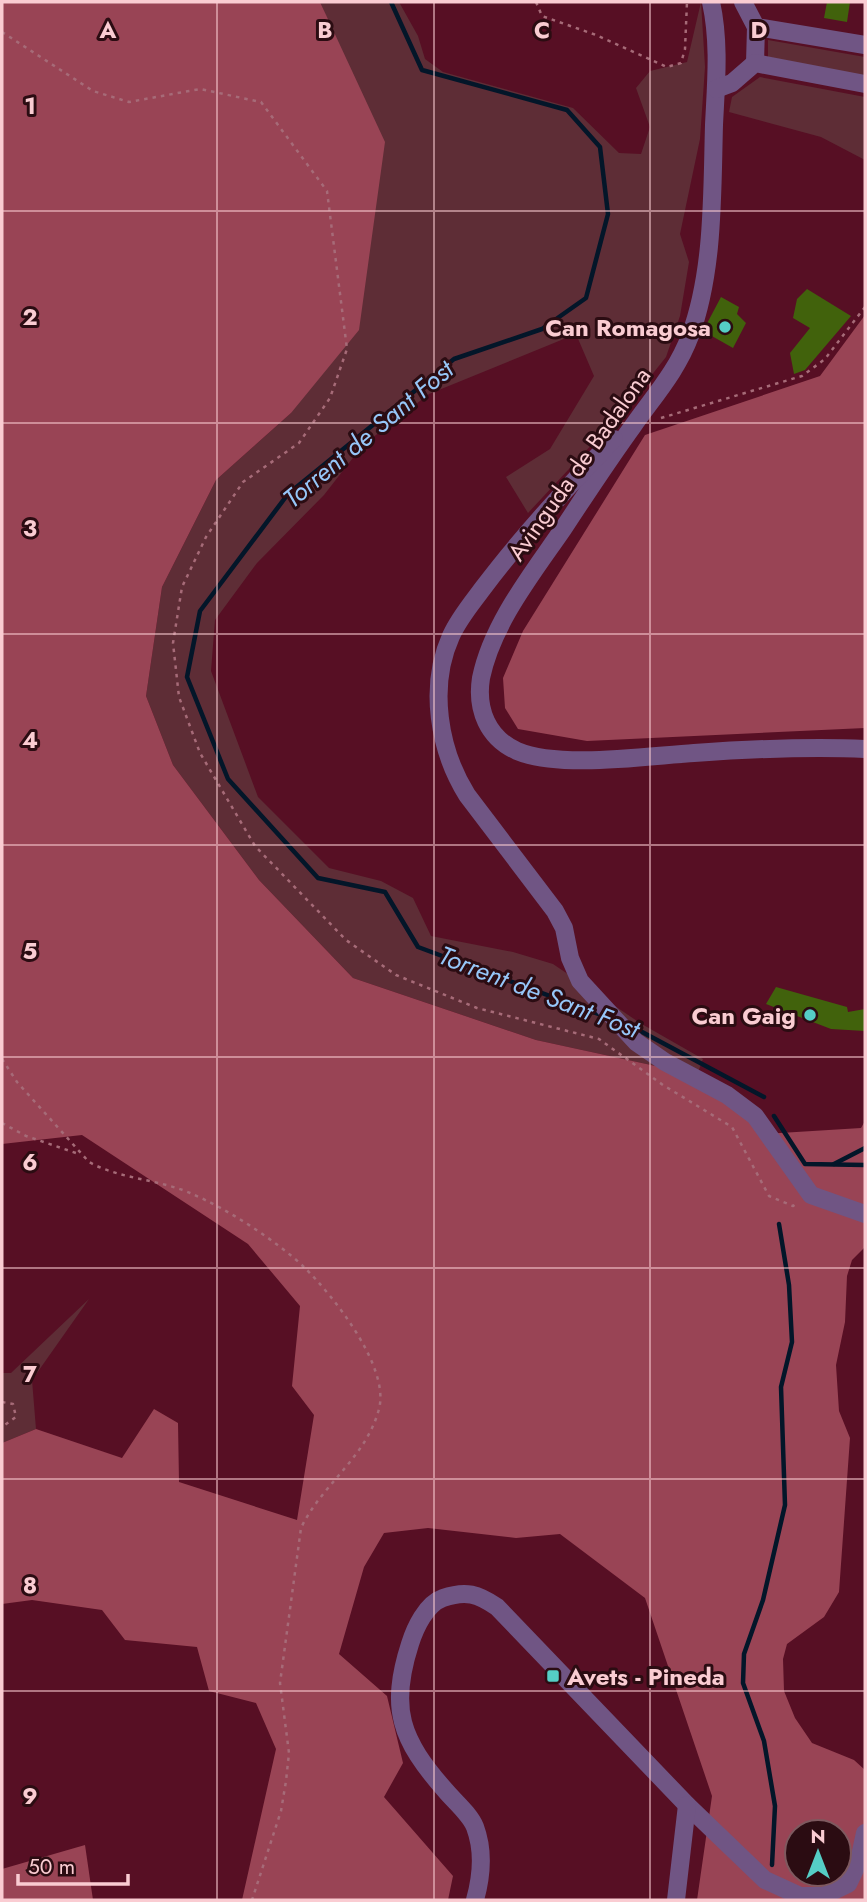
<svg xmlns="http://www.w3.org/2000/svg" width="867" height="1902" viewBox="0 0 867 1902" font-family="Jost,sans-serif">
<rect width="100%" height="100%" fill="#570f24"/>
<g fill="#5e2d36">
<polygon points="320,2 399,2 418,36 425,59 443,72 573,108 619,153 641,154 650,127 636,88 650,71 687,62 701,2 705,67 700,139 680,234 689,262 680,316 666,357 623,411 528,513 506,477 550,449 594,376 576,334 429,394 363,445 324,495 257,563 215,620 211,671 258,797 329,868 381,881 413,898 431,936 513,952 553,964 640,1023 703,1059 697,1075 536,1040 353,978 259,880 173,765 146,696 162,587 216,480 291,413 344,58"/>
<polygon points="768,40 865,57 865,76 768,57"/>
<polygon points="760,77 865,97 865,160 821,137 729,112 732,97"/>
<polygon points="89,1299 32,1380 36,1429 2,1443 2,1373 11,1373"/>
</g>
<g fill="#945" fill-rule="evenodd">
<path d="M2 2H320L385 142 359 330 291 413 216 480 162 587 146 696 173 765 259 880 353 978 536 1040 697 1075 764 1134 861 1128 865 1121V1247L852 1260 847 1276 845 1322 836 1365 839 1411 850 1438 839 1592 824 1617 787 1644 783 1659 784 1691 795 1718 812 1743 854 1760 865 1770V1900H697L712 1796 645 1598 560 1534 516 1538 428 1528 384 1533 364 1567 339 1654 387 1696 403 1763 384 1797 453 1876 448 1900H242L276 1749 256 1703 209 1691 197 1647 125 1640 102 1610 32 1600 2 1604V1443L36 1429 122 1458 154 1409 178 1423 179 1482 297 1520 314 1415 292 1386 300 1306 248 1244 82 1135 2 1144ZM797 1832H839V1874H797Z"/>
<polygon points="865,315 865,728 587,741 518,729 505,708 503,678 523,631 645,435 820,376"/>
<polygon points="85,1845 93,1900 2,1900 2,1869"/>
</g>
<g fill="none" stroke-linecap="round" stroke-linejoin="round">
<g stroke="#031629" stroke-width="4.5">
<polyline points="391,2 422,70 567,110 600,147 608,214 586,298 542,329 454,359 288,494 200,611 187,677 228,779 318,878 385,892 418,947 601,1015"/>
<polyline points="629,1025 764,1097"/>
<polyline points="774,1116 805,1164 865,1165"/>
<polyline points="834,1164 865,1148"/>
<polyline points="772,1865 775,1806 764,1741 743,1683 744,1654 763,1600 785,1505 781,1387 792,1342 789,1285 779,1224"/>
</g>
</g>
<g fill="#41620c">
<polygon points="827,2 850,2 847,22 824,18"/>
<polygon points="807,289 851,316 805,370 794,374 790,353 810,328 793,318 797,299"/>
<polygon points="721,297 739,307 737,314 746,323 733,348 703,331"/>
<polygon points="776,987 847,1007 848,1012 865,1009 865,1031 831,1029 766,1004"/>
</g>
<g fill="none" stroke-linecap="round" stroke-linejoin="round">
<g stroke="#a66b78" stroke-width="2.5" stroke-dasharray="3.5 5" stroke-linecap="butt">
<polyline points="536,2 542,16 596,35 667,67 681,63 685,49 687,2"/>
<polyline points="2,32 93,91 129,102 200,89 261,102 327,191 347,349 330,398 299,443 243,482 206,537 182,587 173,643 179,697 200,753 255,846 346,940 396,975 477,1008 599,1039 663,1085 732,1127 769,1196 793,1206 796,1204"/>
<polyline points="661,418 802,376 825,359 865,307"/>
<path d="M2 1059 17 1082 89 1162C119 1179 158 1179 190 1193 226 1208 277 1241 305 1268 334 1297 390 1367 379 1409 366 1458 322 1484 301 1528L280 1683 289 1753 286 1781 281 1811 252 1900"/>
<polyline points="2,1123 26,1136 76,1153"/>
<polyline points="2,1402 13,1404 16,1417 2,1427"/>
</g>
<g stroke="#705584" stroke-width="18">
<path d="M711 2C720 43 716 83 714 125 712 194 714 271 690 336 677 371 654 396 633 426 609 459 586 494 563 529 532 574 492 624 481 678 476 710 488 738 517 751 559 769 647 756 694 753 751 749 808 746 865 749"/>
<polyline points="743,2 756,27 755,63"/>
<polyline points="756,27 865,45"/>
<polyline points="716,89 732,83 755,63 865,84"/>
<path d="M614 439C568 486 523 535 483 588 472 603 459 618 451 636 428 687 439 750 467 795L555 911 564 928 570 958 580 981 636 1042 665 1062 727 1095 755 1116 811 1195 865 1214"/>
<path d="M475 1900C482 1875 484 1851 475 1827 470 1814 454 1801 445 1790 401 1740 389 1709 410 1644 415 1628 426 1604 443 1598 466 1590 478 1594 497 1607L687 1805 765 1880 800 1896H823L848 1884 859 1861 865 1833"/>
<polyline points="676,1900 687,1805"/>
</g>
</g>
<path fill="none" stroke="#faccd2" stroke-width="2" stroke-opacity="0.55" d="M217 2V1900M434 2V1900M650 2V1900M2 211H865M2 423H865M2 634H865M2 845H865M2 1057H865M2 1268H865M2 1479H865M2 1691H865"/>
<g fill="#55cec6" stroke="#2b0c12" stroke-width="2.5">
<circle cx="725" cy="327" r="7"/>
<circle cx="810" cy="1015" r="7"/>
<rect x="546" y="1669" width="14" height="14" rx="3.5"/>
</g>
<g text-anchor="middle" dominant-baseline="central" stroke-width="6" stroke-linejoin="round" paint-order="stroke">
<g font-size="24" font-weight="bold" fill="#faccd2" stroke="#2b0c12" text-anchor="end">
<text x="711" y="327">Can Romagosa</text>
<text x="796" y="1015">Can Gaig</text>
<text x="567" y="1676" text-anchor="start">Avets - Pineda</text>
</g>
<g font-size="24" fill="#faccd2" stroke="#2b0c12">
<text transform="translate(579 464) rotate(-55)">Avinguda de Badalona</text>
</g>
<g font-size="26" font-style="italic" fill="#96c6f8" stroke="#2b0c12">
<text transform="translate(368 434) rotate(-40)">Torrent de Sant Fost</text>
<text transform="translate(539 992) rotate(21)">Torrent de Sant Fost</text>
</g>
</g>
<g font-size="23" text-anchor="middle" font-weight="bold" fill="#faccd2" stroke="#2b0c12" stroke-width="6" stroke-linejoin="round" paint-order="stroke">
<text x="108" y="38">A</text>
<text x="325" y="38">B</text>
<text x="542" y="38">C</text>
<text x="759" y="38">D</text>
<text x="30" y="114">1</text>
<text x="30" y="325">2</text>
<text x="30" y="536">3</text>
<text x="30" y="748">4</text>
<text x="30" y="959">5</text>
<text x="30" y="1170">6</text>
<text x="30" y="1382">7</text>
<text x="30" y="1593">8</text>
<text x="30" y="1804">9</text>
</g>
<rect width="867" height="1902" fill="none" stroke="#faccd2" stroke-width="7"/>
<g transform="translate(818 1853)"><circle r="33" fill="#2b0c12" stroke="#7e595f" stroke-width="2"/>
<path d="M0-5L12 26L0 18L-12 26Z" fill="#55cec6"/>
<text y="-10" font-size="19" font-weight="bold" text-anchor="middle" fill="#faccd2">N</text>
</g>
<path d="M18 1874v10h110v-10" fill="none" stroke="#faccd2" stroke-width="3.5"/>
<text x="28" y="1874" font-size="21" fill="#faccd2" stroke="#2b0c12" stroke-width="5" paint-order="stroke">50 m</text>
</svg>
